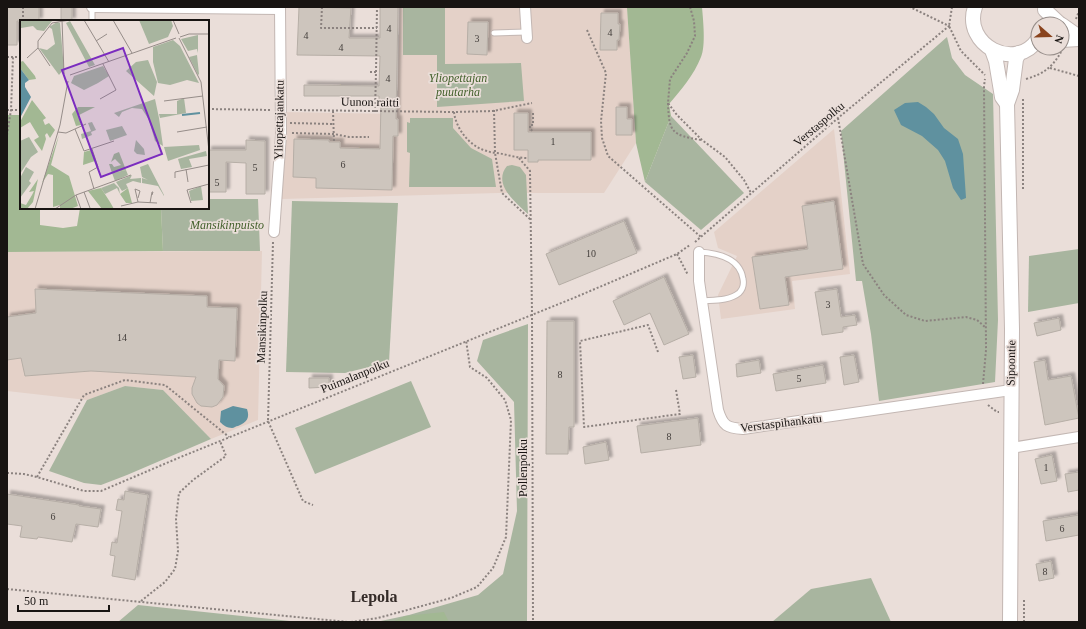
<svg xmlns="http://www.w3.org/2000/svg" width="1086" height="629" viewBox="0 0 1086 629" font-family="Georgia,serif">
<defs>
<filter id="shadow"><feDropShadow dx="3.5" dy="-3.5" stdDeviation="1" flood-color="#0004"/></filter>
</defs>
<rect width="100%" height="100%" fill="#eaded9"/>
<g fill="#e4d1c8">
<polygon points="400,7 627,7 636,143 604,193 498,193 282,199 282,112 397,114"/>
<polygon points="834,129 850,274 792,281 795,309 721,319 718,295 737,256 718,248 714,232"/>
<polygon points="262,251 258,420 211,439 163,390 125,386 87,400 7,391 7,252"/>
</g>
<g fill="#a8b59f">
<polygon points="403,7 445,7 445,64 521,63 524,101 437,107 437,55 403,55"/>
<polygon points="947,37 952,58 965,75 993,94 998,320 995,382 879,401 871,334 862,281 856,281 841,131"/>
<polygon points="671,116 744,193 701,230 645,182"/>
<polygon points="410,118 453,118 453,128 471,148 492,159 496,187 409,187 410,153 407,152 407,122 410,123"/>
<path d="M512 165 520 167 526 175 528 214C516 203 492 184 507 166Z"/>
<polygon points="208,199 258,199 260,251 163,251 161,208 208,208"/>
<polygon points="292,201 398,203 389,362 345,373 286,372"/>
<polygon points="1079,249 1079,303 1028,312 1029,256"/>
<polygon points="528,324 527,622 376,622 409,615 478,595 503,574 517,511 514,402 477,361 483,340"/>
<polygon points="411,381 431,427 315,474 295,428"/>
<polygon points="125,386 163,390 211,439 127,475 101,485 84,483 49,471 87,400"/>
<polygon points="871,578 891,622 772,622 811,589"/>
<polygon points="138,605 300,622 118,622"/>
</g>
<g fill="#a2b893">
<path d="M625 7H702C703 19 706 46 701 57 694 75 681 90 669 104L671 116 645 182 636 143 627 8Z"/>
<polygon points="7,115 21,115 21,208 40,208 40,225 63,228 77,226 80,208 161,208 163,251 7,252"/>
<polygon points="444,612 449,622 392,622 405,616"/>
</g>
<g fill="#5f919f">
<polygon points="918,102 926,107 934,114 944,128 958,139 963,154 966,198 961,200 953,188 945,161 938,150 922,136 901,125 894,110 905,103"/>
<path d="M233 406 247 409C250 418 247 422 238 426 236 426 234 428 232 428 227 428 223 425 220 422L221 411Z"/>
</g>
<g fill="#cdc5bd" stroke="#b6aea6" filter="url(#shadow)">
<polygon points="7,7 39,7 39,21 17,21 17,45 7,45"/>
<rect x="61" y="7" width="11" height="14"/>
<polygon points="299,7 351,8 349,38 380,38 380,7 398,7 396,119 398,119 398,136 393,136 392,190 316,188 316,178 293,177 294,139 329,140 329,142 340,142 340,148 380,149 381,101 379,101 379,96 304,96 304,85 379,86 380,56 297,55"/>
<polygon points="601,13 618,13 618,24 620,24 619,40 617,40 617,50 600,50"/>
<polygon points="468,22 488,22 487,55 467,54"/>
<polygon points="616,107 627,107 627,119 632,119 632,135 616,135"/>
<polygon points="514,113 528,113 528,132 591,132 591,160 538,160 538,162 528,162 528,150 514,150"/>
<polygon points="246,140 265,141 265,194 246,194 246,163 226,162 226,192 208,192 208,150 246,150"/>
<polygon points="834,201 843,269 785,277 789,305 760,309 752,257 808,249 802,206"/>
<polygon points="624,221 637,253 559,285 546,254"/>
<polygon points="664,277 689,334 664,345 650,313 624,325 613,301"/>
<polygon points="35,289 207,296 207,307 237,308 235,361 219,360 218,379 224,386 223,397 217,405 212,407 201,406 197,403 192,394 192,388 196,377 91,371 25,376 21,358 7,360 7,317 36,313"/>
<polygon points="837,289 841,317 855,315 857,325 843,327 843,332 822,335 815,292"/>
<polygon points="1059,318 1061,330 1037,336 1034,323"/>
<polygon points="547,321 574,321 574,427 569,427 568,454 546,454"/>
<polygon points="693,355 696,377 683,379 679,357"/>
<polygon points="854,355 859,382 844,385 840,357"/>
<polygon points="759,360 761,373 737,377 736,364"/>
<polygon points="1045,360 1048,380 1071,376 1079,418 1045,425 1034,362"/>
<polygon points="823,365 826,383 776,391 773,374"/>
<polygon points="309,378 329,378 329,387 309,388"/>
<polygon points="698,418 701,445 641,453 637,426"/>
<polygon points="606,442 609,460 585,464 583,447"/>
<polygon points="1052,455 1057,481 1041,484 1035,459"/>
<polygon points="1079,472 1079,490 1068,492 1065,474"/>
<polygon points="125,491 148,495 135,580 112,576 115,556 110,555 112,542 117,543 122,511 116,510 118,499 124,500"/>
<polygon points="7,494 79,505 79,506 101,509 98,527 76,524 72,542 38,537 37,539 20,537 22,526 7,524"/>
<polygon points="1079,515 1079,535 1046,541 1043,521"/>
<polygon points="1051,561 1054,578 1039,581 1036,564"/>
</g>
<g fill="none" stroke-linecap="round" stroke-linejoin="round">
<g stroke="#c3b7b3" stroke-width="7">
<g id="lane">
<polyline points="92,8 92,21"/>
<polyline points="494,33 527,32"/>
<path d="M699 252C717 253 740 258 743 279 744 284 743 289 739 293 729 301 714 300 702 301"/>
</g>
</g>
<g stroke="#c3b7b3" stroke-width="12">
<g id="street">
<polyline points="92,7 280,9"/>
<polyline points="525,7 527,38"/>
<polyline points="274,232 281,135 280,7"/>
<path d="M699 252V281L718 410C723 426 727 428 743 429L1011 390"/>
<polyline points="1011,448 1079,437"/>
</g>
</g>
<g stroke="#c3b7b3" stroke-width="16">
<g id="secondary">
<path d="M975 7C962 45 1016 73 1038 39"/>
<polyline points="1045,10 1060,24"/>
<polyline points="1062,25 1079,37"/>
<polyline points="1062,40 1079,39"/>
<polyline points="992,50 996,61 1002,97 1007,104"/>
<polyline points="1010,622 1012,329 1007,104 1012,90 1016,59 1019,53"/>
</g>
</g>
<g stroke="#8b827f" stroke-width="2" stroke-dasharray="2 2" stroke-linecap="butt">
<polyline points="322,7 321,28 377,28"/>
<polyline points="690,7 694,21 695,36 687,53 670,79 668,103 677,115 702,140 725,157 744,180 751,193"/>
<polyline points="952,7 949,26 961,51 985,75"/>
<polyline points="1076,19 1079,11"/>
<polyline points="23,21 23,7"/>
<polyline points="587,30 606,73 601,121 602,138 608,156 701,237"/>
<polyline points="7,57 21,57"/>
<polyline points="1050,68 1079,76"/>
<polyline points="370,72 376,72 375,112"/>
<polyline points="376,72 377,7"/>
<path d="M1026 79C1043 74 1052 68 1061 52"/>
<path d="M668 103C669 133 672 135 701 140"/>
<polyline points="208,109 270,110"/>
<polyline points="7,110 21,110"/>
<polyline points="292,110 454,112 493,111 532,103"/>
<polyline points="494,110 495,153 502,193 531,220"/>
<polyline points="333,111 334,142"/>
<path d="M454 112C456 129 470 147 487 151 492 153 498 153 503 154 511 156 519 158 528 158"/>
<polyline points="533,113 533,125 530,125 530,129 534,132"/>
<polyline points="838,118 863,264 884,295 906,315 925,321 966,317 977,320 985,327"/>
<polyline points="290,123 333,124"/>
<polyline points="292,133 334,134 349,137 369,137"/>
<polyline points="7,135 11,110 13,57"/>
<polyline points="519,158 530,171 532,314 533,622"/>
<polyline points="1023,189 1023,99"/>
<polyline points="273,242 268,421 303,501 313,505"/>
<polyline points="695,242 838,118 949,26 910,7"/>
<polyline points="677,254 688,275"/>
<polyline points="658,352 648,325 580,341 584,427 680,414 676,390"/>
<polyline points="983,384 986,350 984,86 985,79"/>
<polyline points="988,405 997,412 999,412"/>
<polyline points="7,473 24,474 37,477 84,491 101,491 183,456 576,297 677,254 690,245"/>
<polyline points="37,477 84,395 125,380 165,385 229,437"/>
<polyline points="7,589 348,622"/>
<polyline points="141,601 165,582 175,569 178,551 176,519 179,493 193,480 226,456 220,441"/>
<polyline points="351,622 378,618 451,598 477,587 493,568 506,537 511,420 505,400 487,378 470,367 466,340"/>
<polyline points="1024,622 1024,599"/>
</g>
<use href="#lane" stroke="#fff" stroke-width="5"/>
<use href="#street" stroke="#fff" stroke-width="10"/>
<use href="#secondary" stroke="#fff" stroke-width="14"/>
</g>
<g text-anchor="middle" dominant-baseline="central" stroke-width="3.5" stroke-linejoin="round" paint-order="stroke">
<g font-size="10" fill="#45403d">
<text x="389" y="28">4</text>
<text x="610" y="32">4</text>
<text x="306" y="35">4</text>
<text x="477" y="38">3</text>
<text x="341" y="47">4</text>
<text x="388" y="78">4</text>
<text x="553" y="141">1</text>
<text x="343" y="164">6</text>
<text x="255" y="167">5</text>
<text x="217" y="182">5</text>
<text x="591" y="253">10</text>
<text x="828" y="304">3</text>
<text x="122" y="337">14</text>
<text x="560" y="374">8</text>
<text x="799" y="378">5</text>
<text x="669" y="436">8</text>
<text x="1046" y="467">1</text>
<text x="53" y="516">6</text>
<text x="1062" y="528">6</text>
<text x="1045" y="571">8</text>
</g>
<g font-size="12" font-style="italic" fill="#42602b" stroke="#eaded9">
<text x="458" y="78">Yliopettajan<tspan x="458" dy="14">puutarha</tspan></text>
<text x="227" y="225">Mansikinpuisto</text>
</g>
<g font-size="12" fill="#181412" stroke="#eaded9">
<text transform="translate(370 102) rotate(1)">Uunon raitti</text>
<text transform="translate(279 120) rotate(-89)">Yliopettajankatu</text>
<text transform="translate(819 124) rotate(-40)">Verstaspolku</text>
<text transform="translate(262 327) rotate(-88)">Mansikinpolku</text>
<text transform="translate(1011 363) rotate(-89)">Sipoontie</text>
<text transform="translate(355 376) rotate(-22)">Puimalanpolku</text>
<text transform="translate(781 423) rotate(-7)">Verstaspihankatu</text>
<text transform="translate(523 468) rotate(-90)">Pollenpolku</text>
</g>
<g font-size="16" font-weight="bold" fill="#342b28" stroke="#eaded9">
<text x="374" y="596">Lepola</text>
</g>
</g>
<g transform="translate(20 20)">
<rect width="189" height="189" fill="#eaded9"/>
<path d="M0 0H36L32 1 24 11 17 10 13 6 1 8ZM119 0H151L153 6 148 17 129 24ZM50 1 75 45 69 47 46 3ZM37 2 40 3 44 49 39 55 19 28 27 30 35 24 32 9 29 7ZM178 15V33L177 29 168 31 161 19ZM153 20 160 26 179 63 167 60 150 65 138 63 133 42V27ZM177 35 179 54 178 55 169 37ZM128 40 137 62 134 76 106 51 116 42ZM83 46 89 56 78 63 64 70 51 63 54 56ZM164 78 166 93 140 98 139 94H157V81ZM135 79 139 98 143 126 135 121 129 100 122 89 112 88 102 92 99 97 94 93ZM72 102 76 110 71 112 72 115 62 119 61 114 71 111 68 103ZM102 106 107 115 90 121 86 110ZM9 117 18 132 11 137 0 154V121ZM116 120 124 129 125 135 117 134 114 131ZM179 125 180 130 148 141 144 127ZM186 131 187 136 169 139 172 147 161 149 158 139ZM128 144 144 175V176L138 166 122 163V158L128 160 122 157 120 147ZM6 147 14 152 9 161 11 163 0 178V158ZM106 150 108 155 95 161 92 153ZM112 155 110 159 121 158V163L113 161 106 164 108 168 102 171 96 162ZM94 163 99 168 100 174 97 168 85 174 81 168ZM181 166 183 180 171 181 169 171Z" fill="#a8b59f"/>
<path d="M3 41 15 56 16 59 9 60 0 48V42ZM12 80 26 98 23 100 25 105 29 103 35 110 30 118 27 113 25 115 26 119 22 131 14 120 19 117 10 102 0 108V102ZM58 87H75L59 95 61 105 56 106 52 94ZM39 115 31 145 49 156 58 186 50 189H40V185L33 187V155L28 154 22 163ZM71 130 75 141 63 145 64 132ZM99 132 106 150 92 153 89 144H92L94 147 101 145 95 139 91 142 94 134ZM18 159 13 182 7 189H0V183L6 185 12 175 14 171 9 172ZM81 168 90 182 94 189H82L68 171ZM108 168 112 183H106L100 174Z" fill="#a2b893"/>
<path d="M0 48 9 60 5 63V67L11 77 0 98Z" fill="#5f919f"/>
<path fill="none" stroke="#5f919f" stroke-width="2" d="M162 95 180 93"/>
<path fill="none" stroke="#968d89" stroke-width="1" d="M42 0 44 54M64 0 89 42M93 0 112 33M153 0 159 14M160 17 169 14H189M159 18 181 62 189 131M76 21 87 14M7 38 18 28M30 46 18 28V21L32 3 50 0M50 55 156 18M80 79 96 70 83 44M144 81 183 76M55 109 64 131 94 121M38 112 46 113 66 104M157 112 187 107M72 129 78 147 69 152 74 169M166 149 168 162M155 158V152L189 145M64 172 70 188M118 178 120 171 115 169 118 182M130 183 132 172H133L132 175M171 183 167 170 189 164M101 186 118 182 137 183M15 189 40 105 48 61M35 189 56 175M61 189 56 175 111 155"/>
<path fill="#7b2cbf" fill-opacity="0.15" stroke="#7b2cbf" stroke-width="2" d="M103 28 142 134 81 157 42 50Z"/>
<rect width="189" height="189" fill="none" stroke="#181412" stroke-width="2"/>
</g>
<rect width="1086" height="629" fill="none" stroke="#181412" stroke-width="16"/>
<g transform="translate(1050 36) rotate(110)"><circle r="19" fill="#eaded9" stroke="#968d89"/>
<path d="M0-3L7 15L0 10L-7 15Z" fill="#89431d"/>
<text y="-6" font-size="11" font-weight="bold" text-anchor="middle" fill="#181412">N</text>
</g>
<path d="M18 605v6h91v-6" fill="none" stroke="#181412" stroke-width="2"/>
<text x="24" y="605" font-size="12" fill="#181412" stroke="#eaded9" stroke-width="3" paint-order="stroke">50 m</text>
</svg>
